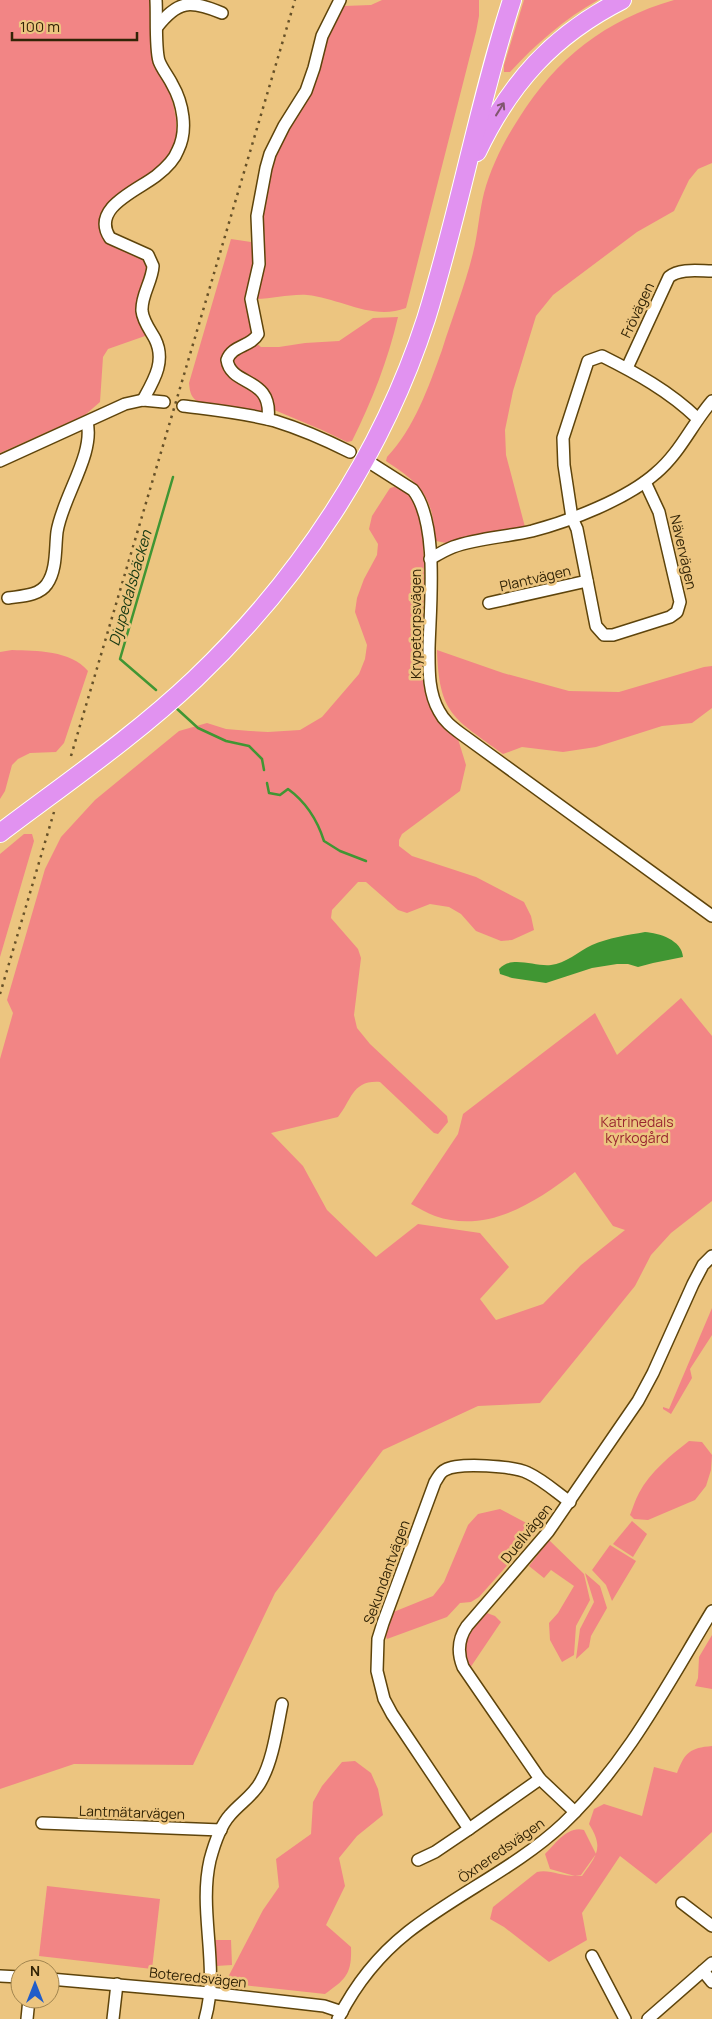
<svg xmlns="http://www.w3.org/2000/svg" width="712" height="2019" viewBox="0 0 712 2019" font-family="Manrope,sans-serif">
<rect width="100%" height="100%" fill="#ecc580"/>
<g fill="#f28585">
<polygon points="0,0 150,0 152,55 157,70 169,89 174,108 176,119 176,140 173,150 161,166 113,200 101,228 102,236 107,241 132,251 148,262 145,336 108,349 103,357 100,402 85,415 0,453"/>
<path d="M382 0H479V16L476 32 406 308C372 321 340 298 307 295 289 294 273 299 256 299L261 215 269 171 323 43 337 11 344 6 371 5Z"/>
<path d="M524 0H598C564 19 536 44 510 72H504V65Z"/>
<path d="M674 0H712V163L698 169 689 180 674 211 637 232 553 295 536 316 513 391 505 430 506 455 525 527 446 543 436 541C434 532 434 523 432 514 426 487 408 476 386 461L387 457C414 429 429 386 442 350 452 318 465 286 473 253 478 233 479 213 484 193 491 167 504 141 519 118 557 58 605 20 674 0Z"/>
<path d="M231 239 251 242 256 247V330L225 361 261 393 265 409 261 412 199 402C191 398 190 393 189 383Z"/>
<path d="M398 317C388 360 372 401 352 441L347 442 322 430 272 409 236 370 231 356 255 342 261 347H279L305 343 339 341 373 318Z"/>
<path d="M398 486 405 489 415 500 422 525 424 562 422 674 425 692 436 719 458 739 466 765 460 791 402 834 399 840V846L412 856 476 877 524 902 531 916 534 930 512 940 501 941 476 931 461 914 449 907 430 904 407 913 398 910 366 882H358L332 910 331 918 358 949 361 958 354 1015 357 1028 370 1044 447 1116 448 1122 438 1134 434 1133 380 1082C352 1080 352 1100 338 1117L271 1133 303 1166 327 1210 376 1257 418 1224 480 1233 509 1267 480 1299 496 1320 543 1304 581 1265 625 1230 613 1226 575 1172C535 1203 487 1234 435 1216 427 1213 419 1208 411 1204L458 1134 463 1114 595 1013 617 1055 681 998 712 1036V1201L671 1233 651 1255 635 1286 540 1403 478 1406 383 1450 275 1593 193 1765 74 1764 0 1789V1059L13 1013 7 1000 45 869 61 837 95 800 179 731 207 723 226 729 250 731 268 732 300 730 322 717 359 674 365 659 367 645 355 612 357 598 364 579 377 555 378 544 369 529 372 516 390 488Z"/>
<path d="M12 650C37 651 70 650 88 671L64 743 56 752 30 753 18 759 12 765 5 791 0 799V652Z"/>
<path d="M437 650 503 673 569 691 619 692 704 667 712 666V708L692 723 662 726 596 747 563 752 522 747 503 754C454 718 439 715 437 650Z"/>
<polygon points="24,834 32,834 34,841 0,957 0,854"/>
<polygon points="712,1308 712,1335 690,1369 692,1378 671,1414 663,1409 663,1407 669,1409"/>
<path d="M689 1441 702 1442 712 1455 711 1470 706 1486 695 1500 648 1520 634 1519 630 1515C633 1508 635 1500 639 1493 650 1472 671 1455 689 1441Z"/>
<polygon points="500,1509 534,1527 535,1534 479,1597 471,1602 460,1603 447,1617 387,1639 384,1632 391,1613 433,1596 444,1582 468,1525 478,1514"/>
<polygon points="632,1521 647,1534 633,1557 613,1544"/>
<polygon points="549,1540 584,1574 590,1600 576,1626 574,1655 562,1662 550,1640 549,1623 558,1613 574,1586 551,1570 544,1578 529,1566"/>
<polygon points="610,1545 636,1561 612,1601 606,1585 592,1570"/>
<polygon points="585,1573 600,1586 607,1608 591,1636 589,1647 576,1659 580,1629 594,1602"/>
<path d="M487 1613 495 1616 501 1622 470 1668C456 1646 472 1629 487 1613Z"/>
<polygon points="712,1635 712,1689 695,1686 698,1678 699,1657"/>
<path d="M712 1746V1832L656 1884 620 1856 582 1913 587 1940 549 1962 504 1927 490 1919 493 1907 537 1872C549 1869 561 1876 575 1876L550 1869 545 1854C555 1844 568 1825 584 1830L596 1854 581 1875H575L582 1876C597 1855 604 1848 589 1824L594 1809 604 1804 642 1816 654 1767 677 1773C685 1752 690 1748 712 1746Z"/>
<path d="M355 1761 371 1773 378 1789 383 1815 357 1836 339 1858 345 1886 326 1925 351 1947C352 1974 346 1979 325 1994L225 1983 263 1910 279 1887 276 1859 311 1834 313 1802 322 1786 342 1762Z"/>
<polygon points="47,1886 160,1899 152,1969 39,1956"/>
<polygon points="215,1940 231,1940 232,1965 216,1966"/>
</g>
<path fill="#409633" d="M645 932C659 933 682 940 683 957L653 963 638 967 628 964H617L592 968 546 983 512 978 500 974 499 969C511 955 535 967 551 965 565 964 579 951 592 945 608 938 628 935 645 932Z"/>
<g fill="none" stroke-linecap="round" stroke-linejoin="round">
<g stroke="#409633" stroke-width="2.5">
<polyline points="156,690 120,659 173,477"/>
<polyline points="175,707 198,728 226,741 249,746 262,759 264,770"/>
<path d="M267 783 269 793 280 795 288 789C306 802 317 819 324 841L340 851 366 861"/>
</g>
<g stroke="#5e440b" stroke-width="14">
<g id="minor">
<path d="M157 27C178 0 190 0 222 13"/>
<path d="M627 368 669 277C680 268 699 271 712 271"/>
<path d="M143 400C154 380 166 361 155 339 150 330 143 321 142 311 141 295 152 282 153 266L148 255 110 238C90 208 138 190 156 176 165 169 174 161 178 150 188 130 183 103 172 84 168 76 162 69 159 61 155 48 157 15 156 0"/>
<path d="M183 406C214 410 245 413 275 421 301 429 326 440 350 452"/>
<path d="M268 419C273 376 231 387 227 360 232 345 251 347 258 334L251 299 259 264 257 216 266 168 270 154 284 126 306 91 314 68 322 36 340 0"/>
<polyline points="0,461 125,404 143,400 164,402"/>
<path d="M369 462 413 490C439 523 430 606 429 648 429 669 428 692 439 711 444 721 452 727 460 733L712 916"/>
<path d="M645 482 659 512 680 602 677 612 670 617 613 635H604L596 626 577 529 572 518 564 465 563 438 588 361 602 356C636 373 669 391 697 418"/>
<path d="M430 559C437 555 445 550 453 547 478 538 506 537 532 531 570 521 627 499 656 473 680 453 692 424 712 401"/>
<path d="M8 598C21 596 39 596 47 584 57 570 55 548 57 532 62 498 95 454 87 422"/>
<polyline points="489,603 587,581"/>
<path d="M575 1812 540 1779 463 1667C457 1652 458 1639 467 1626L548 1532 638 1401 653 1373 693 1284 703 1265 712 1256"/>
<polyline points="42,1823 221,1830"/>
<path d="M469 1829 392 1714 384 1699 377 1671 378 1639 383 1623 435 1482C438 1478 440 1472 445 1470 459 1462 514 1466 528 1473 543 1480 556 1492 570 1502"/>
<polyline points="418,1860 435,1852 469,1829 540,1779"/>
<polyline points="682,1903 712,1926"/>
<polyline points="592,1956 625,2019"/>
<polyline points="703,1971 712,1982"/>
<polyline points="0,1976 20,1977"/>
<polyline points="50,1979 210,1993 324,2006 342,2012"/>
<polyline points="27,2019 29,1999"/>
<polyline points="113,2019 117,1984"/>
<path d="M205 2019C220 1967 198 1912 210 1860 214 1845 220 1826 230 1815 240 1803 254 1795 261 1781 273 1760 277 1728 282 1704"/>
<path d="M338 2019C355 1985 379 1955 408 1932 458 1893 517 1867 563 1824 627 1763 667 1685 712 1611"/>
<polyline points="648,2019 712,1963"/>
</g>
</g>
<g stroke="#fff" stroke-width="20">
<g id="highway">
<path d="M477 152C510 83 553 35 622 0"/>
<path d="M0 833C66 783 135 736 195 679 299 580 382 455 426 319 459 214 478 105 512 0"/>
</g>
</g>
<use href="#minor" stroke="#fff" stroke-width="11"/>
<use href="#highway" stroke="#e192f0" stroke-width="18"/>
<g stroke="#665128" stroke-width="2.5" stroke-dasharray="2.5 5" stroke-linecap="butt">
<polyline points="71,756 295,0"/>
<polyline points="0,994 54,812"/>
</g>
</g>
<defs><path id="oneway-shaft" d="M-6 0H5M1.5-3L5.5 0L1.5 3" fill="none" stroke-width="1.6" stroke-linecap="round" stroke-linejoin="round" transform="scale(1.25)"/></defs>
<use stroke="#81566f" href="#oneway-shaft" transform="translate(500 109) rotate(-58)"/>
<g text-anchor="middle" dominant-baseline="central" stroke-width="5" stroke-linejoin="round" paint-order="stroke">
<g font-size="14" fill="#322406" stroke="#ecc580">
<text transform="translate(637 310) rotate(-65)">Frövägen</text>
<text transform="translate(684 552) rotate(77)">Nävervägen</text>
<text transform="translate(535 578) rotate(-13)">Plantvägen</text>
<text transform="translate(415 624) rotate(-90)">Krypetorpsvägen</text>
<text transform="translate(526 1533) rotate(-51)">Duellvägen</text>
<text transform="translate(386 1572) rotate(-70)">Sekundantvägen</text>
<text transform="translate(132 1812) rotate(2)">Lantmätarvägen</text>
<text transform="translate(501 1850) rotate(-35)">Öxneredsvägen</text>
<text transform="translate(198 1977) rotate(6)">Boteredsvägen</text>
</g>
<g font-size="14" fill="#9a2630" stroke="#ecc580">
<text x="637" y="1121">Katrinedals<tspan x="637" dy="16">kyrkogård</tspan></text>
</g>
<g font-size="15" font-style="italic" fill="#163811" stroke="#ecc580">
<text transform="translate(130 588) rotate(-74)">Djupedalsbäcken</text>
</g>
</g>
<g transform="translate(35 1984)"><circle r="24" fill="#ecc580" stroke="#a2854f"/>
<path d="M0-4L9 19L0 12L-9 19Z" fill="#215dc9"/>
<text y="-8" font-size="14" font-weight="bold" text-anchor="middle" fill="#322406">N</text>
</g>
<path d="M12 32v8h125v-8" fill="none" stroke="#322406" stroke-width="2.5"/>
<text x="20" y="32" font-size="15" fill="#322406" stroke="#ecc580" stroke-width="4" paint-order="stroke">100 m</text>
</svg>
